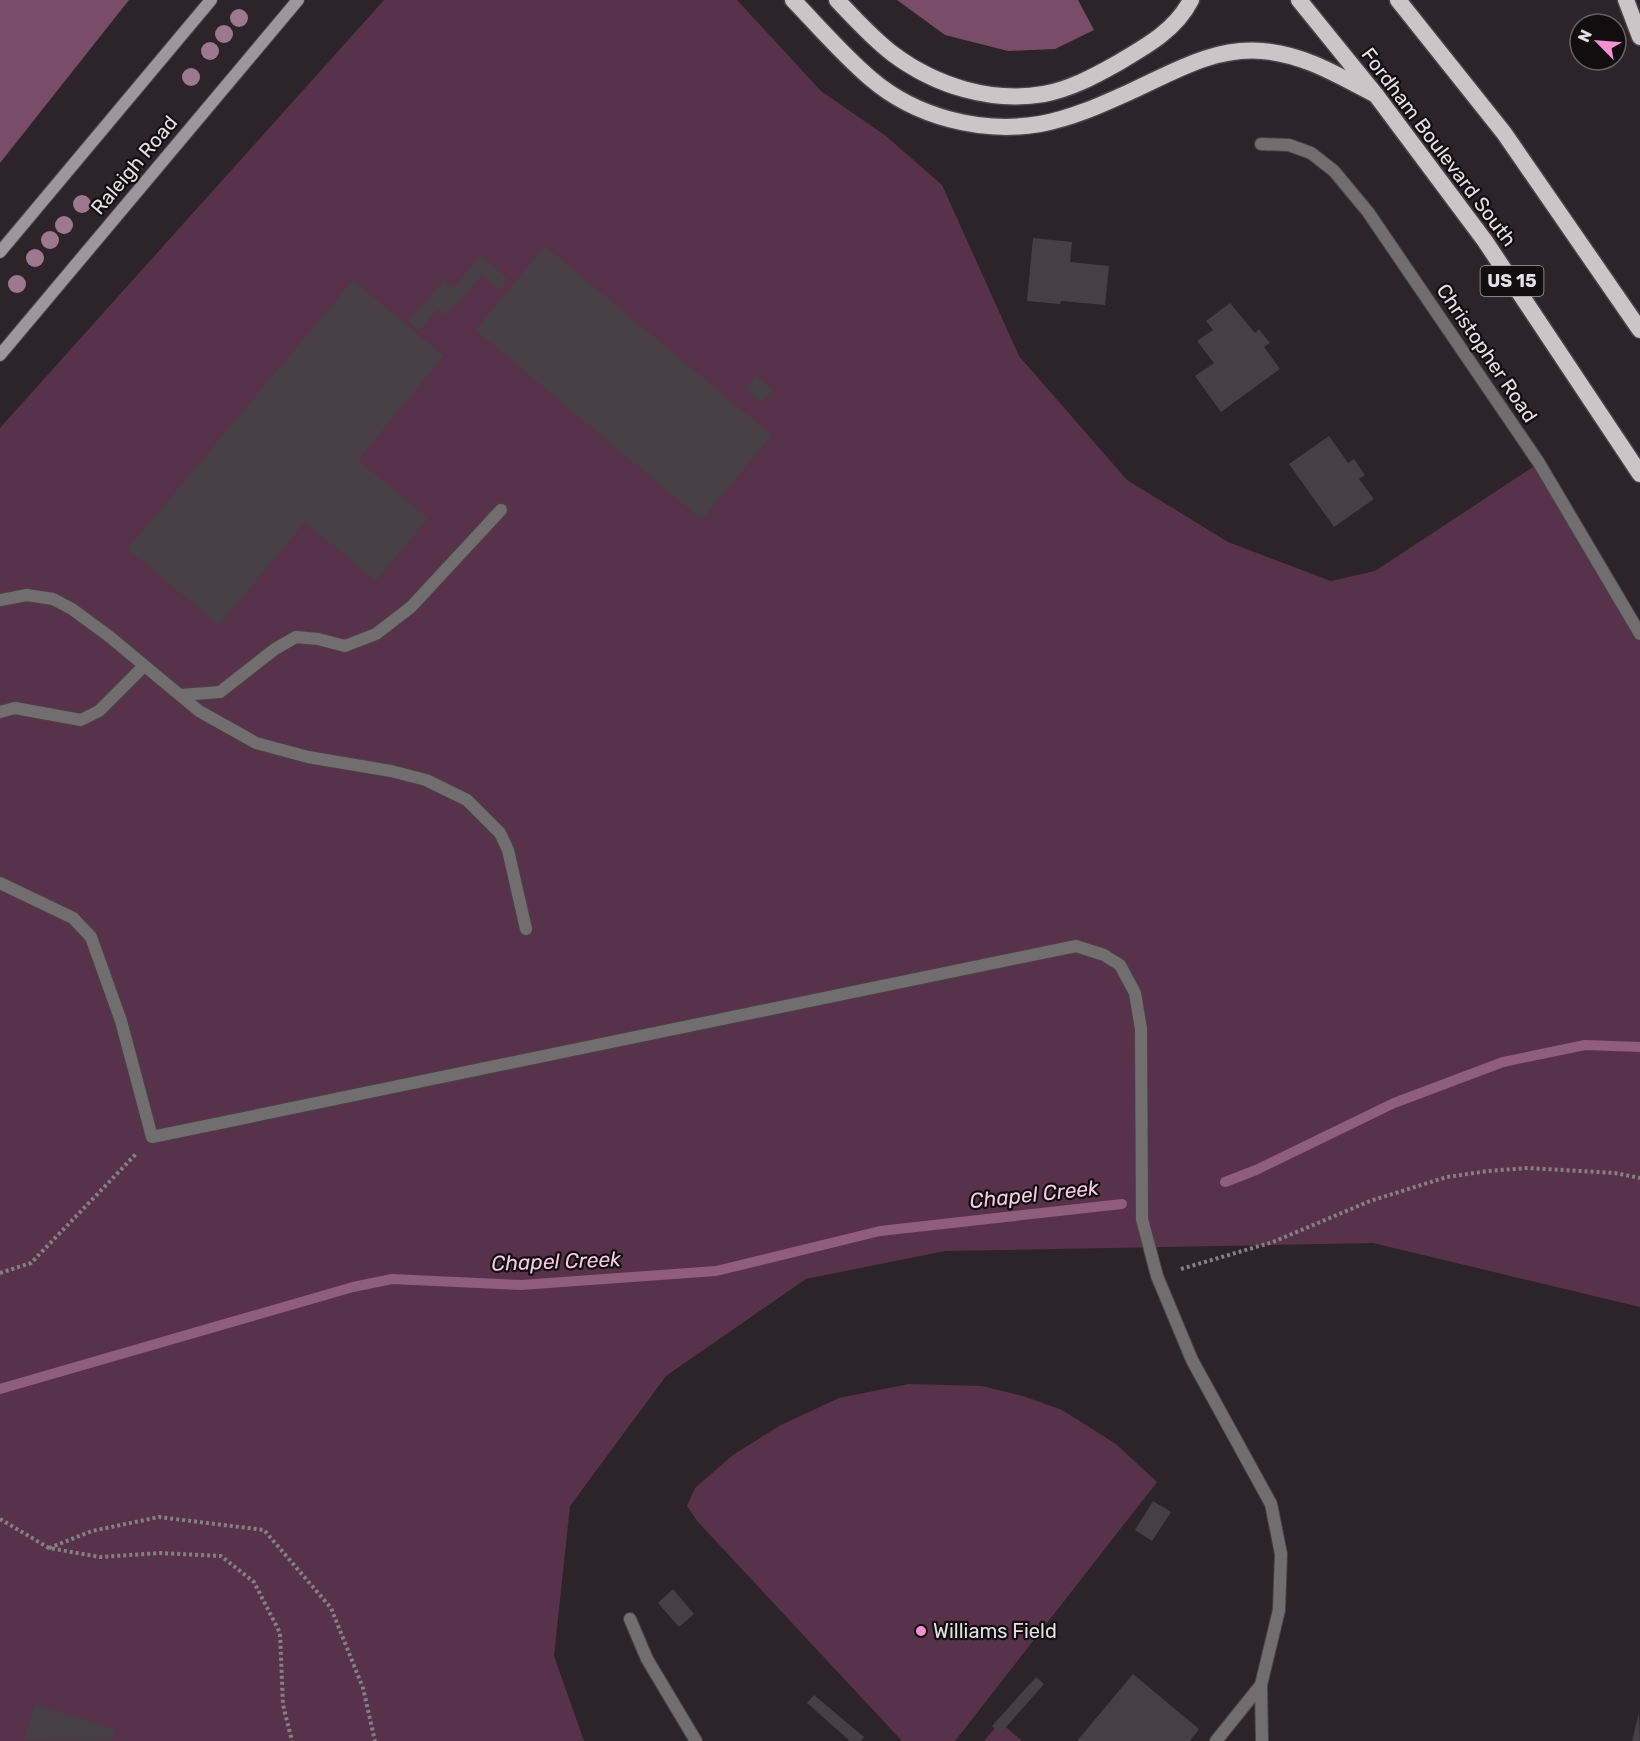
<svg xmlns="http://www.w3.org/2000/svg" width="1640" height="1741" viewBox="0 0 1640 1741" font-family="Rubik,sans-serif">
<rect width="100%" height="100%" fill="#2c2429"/>
<g fill="#58324a">
<polygon points="384,0 737,0 821,91 886,136 942,185 1019,356 1127,480 1228,542 1331,581 1375,571 1539,463 1640,634 1640,1307 1373,1243 945,1251 806,1279 666,1376 570,1506 554,1656 584,1741 0,1741 0,428"/>
<polygon points="909,1384 982,1386 1023,1396 1062,1410 1116,1444 1157,1482 955,1741 902,1741 698,1522 687,1506 695,1488 733,1455 779,1426 839,1398"/>
<polygon points="1000,1722 1022,1741 984,1741"/>
</g>
<g fill="#794c68">
<polygon points="0,0 129,0 0,163"/>
<polygon points="897,0 1078,0 1094,30 1055,49 1008,51 945,35"/>
</g>
<g fill="none" stroke-linecap="round" stroke-linejoin="round">
<g stroke="#8e5e7b" stroke-width="10">
<polyline points="1225,1182 1256,1170 1394,1103 1503,1062 1585,1045 1640,1047"/>
<polyline points="0,1389 353,1287 392,1279 521,1285 716,1271 880,1231 1122,1204"/>
</g>
</g>
<g fill="#473f43">
<polygon points="1033,238 1072,242 1070,262 1109,266 1105,305 1061,301 1060,304 1027,301"/>
<polygon points="545,246 772,435 702,520 475,330"/>
<polygon points="481,255 508,279 499,290 482,275 446,316 438,309 419,331 408,321 444,280 453,288"/>
<polygon points="353,280 444,356 358,460 428,518 376,581 305,522 219,625 127,549"/>
<polygon points="1230,303 1255,333 1259,329 1270,343 1264,347 1280,369 1221,412 1195,376 1214,363 1197,341 1213,330 1206,321"/>
<polygon points="756,375 773,390 762,403 745,388"/>
<polygon points="1329,436 1348,463 1354,459 1365,475 1359,479 1374,499 1334,527 1289,464"/>
<polygon points="1153,1501 1171,1512 1152,1541 1135,1530"/>
<polygon points="673,1589 694,1614 679,1627 658,1603"/>
<polygon points="1133,1674 1199,1729 1190,1741 1077,1741"/>
<polygon points="1036,1677 1044,1684 1000,1734 992,1726"/>
<polygon points="814,1695 864,1737 861,1741 850,1741 807,1703"/>
<polygon points="35,1704 115,1729 111,1741 24,1740"/>
<polygon points="1639,1713 1640,1741 1632,1741"/>
</g>
<g fill="none" stroke-linecap="round" stroke-linejoin="round">
<g stroke="#4a4247" stroke-width="14">
<g id="service">
<polyline points="0,600 27,595 53,599 72,609 110,637 199,711 256,743 308,757 391,771 426,780 467,800 500,833 508,850 526,929"/>
<polyline points="181,695 220,692 275,649 296,637 318,639 345,646 376,634 411,607 501,510"/>
<polyline points="0,712 15,708 81,720 99,711 144,666"/>
<polyline points="0,883 73,918 91,937 121,1021 152,1137 1076,946 1104,955 1120,965 1135,993 1141,1029 1142,1219 1157,1276 1192,1360 1271,1504 1281,1554 1279,1610 1261,1685 1262,1741"/>
<polyline points="630,1619 647,1659 696,1741"/>
<polyline points="1216,1741 1261,1685"/>
</g>
</g>
<g stroke="#4a4247" stroke-width="14">
<polyline id="minor" points="1261,144 1289,145 1311,153 1334,171 1368,212 1539,463 1640,634"/>
</g>
<g stroke="#4a4247" stroke-width="14">
<g id="secondary">
<polyline points="0,252 211,0"/>
<polyline points="0,355 298,0"/>
</g>
</g>
<g stroke="#4a4247" stroke-width="19">
<g id="trunk">
<path d="M793 0C818 26 842 54 870 78 915 117 981 134 1040 124 1073 118 1103 104 1134 90 1175 71 1215 47 1262 51 1304 54 1339 76 1376 95"/>
<path d="M837 0C855 19 873 39 893 54 936 86 991 103 1044 94 1070 89 1093 77 1116 64 1145 47 1175 31 1191 0"/>
<polyline points="1299,0 1376,95 1485,241 1640,474"/>
<polyline points="1398,0 1504,133 1640,330"/>
<polyline points="1626,0 1640,37"/>
</g>
</g>
<g stroke="#867f83" stroke-width="4" stroke-dasharray="3 3" stroke-linecap="butt">
<polyline points="1181,1269 1273,1242 1370,1201 1447,1177 1488,1171 1528,1168 1615,1173 1640,1178"/>
<polyline points="0,1273 31,1263 137,1153"/>
<polyline points="0,1519 49,1548 100,1557 160,1553 221,1556 254,1582 280,1633 283,1705 292,1741"/>
<polyline points="49,1548 92,1531 159,1517 264,1530 331,1608 363,1688 375,1741"/>
</g>
<use href="#service" stroke="#726e70" stroke-width="12"/>
<use href="#minor" stroke="#726e70" stroke-width="12"/>
<use href="#secondary" stroke="#9d969a" stroke-width="12"/>
<use href="#trunk" stroke="#cdc4c8" stroke-width="16"/>
</g>
<g fill="#9d788e">
<circle cx="239" cy="18" r="9"/>
<circle cx="224" cy="34" r="9"/>
<circle cx="210" cy="51" r="9"/>
<circle cx="191" cy="77" r="9"/>
<circle cx="82" cy="204" r="9"/>
<circle cx="64" cy="225" r="9"/>
<circle cx="50" cy="240" r="9"/>
<circle cx="35" cy="258" r="9"/>
<circle cx="17" cy="284" r="9"/>
</g>
<circle fill="#f690d0" stroke="#120e10" stroke-width="2" cx="921" cy="1631" r="6"/>
<g text-anchor="middle" dominant-baseline="central" stroke-width="4.5" stroke-linejoin="round" paint-order="stroke">
<rect fill="#120e10" stroke="#a6a1a4" stroke-width="1.5" x="1480.5" y="266" width="63" height="30" rx="4.5"/>
<g font-size="18" font-weight="bold" fill="#e5e0e3">
<text x="1512" y="281">US 15</text>
</g>
<g font-size="20" fill="#e5e0e3" stroke="#120e10">
<text transform="translate(1439 147) rotate(53)">Fordham Boulevard South</text>
<text transform="translate(134 165) rotate(-50)">Raleigh Road</text>
<text transform="translate(1487 353) rotate(56)">Christopher Road</text>
</g>
<g font-size="20" fill="#e5e0e3" stroke="#120e10" text-anchor="start">
<text x="933" y="1631">Williams Field</text>
</g>
<g font-size="21" font-style="italic" fill="#f8cae5" stroke="#120e10">
<text transform="translate(1034 1194) rotate(-6)">Chapel Creek</text>
<text transform="translate(556 1261) rotate(-2)">Chapel Creek</text>
</g>
</g>
<g transform="translate(1598 42) rotate(295)"><circle r="28" fill="#120e10" stroke="#666264" stroke-width="1.5"/>
<path d="M0-4.5L10 22L0 15L-10 22Z" fill="#f690d0"/>
<text y="-9" font-size="16" font-weight="bold" text-anchor="middle" fill="#e5e0e3">N</text>
</g>
</svg>
